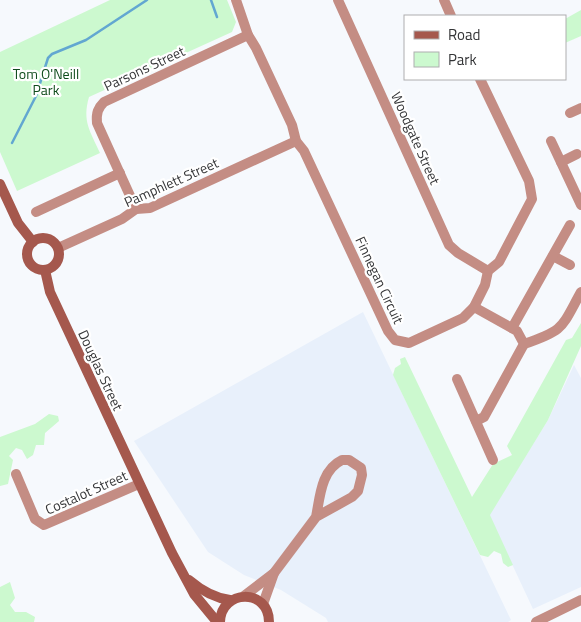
<svg xmlns="http://www.w3.org/2000/svg" width="581" height="622" viewBox="0 0 581 622" font-family="'Titillium Web',sans-serif">
<rect width="100%" height="100%" fill="#f6f9fd"/>
<g fill="#e8f0fb">
<polygon points="363,312 511,620 508,622 328,622 326,618 281,590 244,575 208,552 134,441"/>
<polygon points="574,365 581,378 581,587 533,609 489,515 548,420"/>
</g>
<g fill="#ccf9cf">
<path d="M110 0H227L236 22 232 32 89 97C82 121 90 131 100 153L17 191 0 152V52Z"/>
<polygon points="581,10 581,36 565,43 565,19"/>
<polygon points="581,323 581,346 548,420 490,515 513,565 508,567 503,563 501,554 494,551 488,557 480,555 393,375 395,368 401,364 400,359 405,357 472,497 493,464 512,455 507,446 566,340 572,338"/>
<polygon points="49,414 58,416 59,421 45,433 44,445 36,445 33,455 27,459 22,450 16,448 9,456 13,460 8,484 0,486 0,437 35,424"/>
<polygon points="10,582 15,598 10,605 15,612 26,612 35,617 34,622 0,622 0,587"/>
</g>
<g fill="none" stroke-linecap="round" stroke-linejoin="round">
<g stroke="#62a7d1" stroke-width="2.5">
<polyline points="211,0 217,17"/>
<polyline points="12,143 36,96 48,58 52,54 86,40 147,0"/>
</g>
<g stroke="#c48d84" stroke-width="10">
<polyline points="236,0 248,35 256,48 292,125 296,141 304,151 388,331 395,340 409,343 463,318 474,307 485,285 488,271 499,262 532,199 529,181 480,79"/>
<polyline points="338,0 449,245 458,253 488,271"/>
<polyline points="444,0 451,16"/>
<polyline points="570,113 581,108"/>
<polyline points="551,141 581,205"/>
<polyline points="561,162 577,154"/>
<path d="M136 209 97 123C96 113 98 108 104 102L248 35"/>
<polyline points="36,212 120,173"/>
<polyline points="58,248 122,219 136,209 150,208 296,141"/>
<polyline points="553,256 570,265"/>
<polyline points="474,307 517,331 524,344 484,417 476,421"/>
<polyline points="512,328 570,225"/>
<path d="M524 344C565 330 561 328 581 292"/>
<polyline points="457,379 493,460"/>
<polyline points="16,474 35,519 44,525 139,484"/>
<path d="M244 596 274 573 316 517 352 497 358 491 362 475 361 468 349 460H342C321 470 320 497 316 517"/>
<polyline points="263,604 274,573"/>
<polyline points="536,622 581,600"/>
</g>
<g stroke="#a5584d" stroke-width="10">
<polyline points="0,184 18,223 33,242"/>
<circle cx="43" cy="254" r="16"/>
<polyline points="45,270 50,292 172,553 194,594 217,622"/>
<path d="M189 580C202 591 214 598 230 600"/>
<path d="M220 622C221 589 269 588 269 622"/>
</g>
</g>
<g text-anchor="middle" dominant-baseline="central" stroke-width="4.5" stroke-linejoin="round" paint-order="stroke">
<g font-size="14" fill="#343537" stroke="#fff">
<text transform="translate(144 68) rotate(-25)">Parsons Street</text>
<text transform="translate(416 138) rotate(66)">Woodgate Street</text>
<text transform="translate(171 182) rotate(-24)">Pamphlett Street</text>
<text transform="translate(380 280) rotate(65)">Finnegan Circuit</text>
<text transform="translate(101 370) rotate(65)">Douglas Street</text>
<text transform="translate(86 492) rotate(-24)">Costalot Street</text>
</g>
<g font-size="14" fill="#0f4c1c" stroke="#fff">
<text x="46" y="73">Tom O'Neill<tspan x="46" dy="16">Park</tspan></text>
</g>
</g>
<rect x="404" y="15" width="162" height="65" fill="#ffffff" stroke="#aeaeaf"/>
<rect x="414" y="31" width="25" height="8" fill="#a5584d" stroke="#aeaeaf"/>
<text x="448" y="40" font-size="15" fill="#343537">Road</text>
<rect x="414" y="52" width="25" height="15" fill="#ccf9cf" stroke="#aeaeaf"/>
<text x="448" y="65" font-size="15" fill="#343537">Park</text>
</svg>
